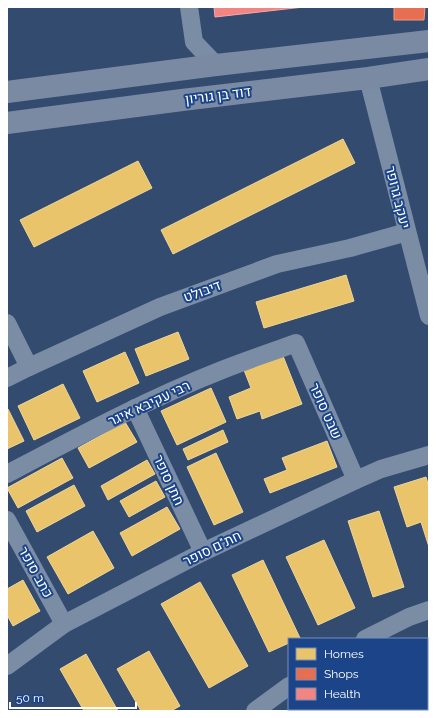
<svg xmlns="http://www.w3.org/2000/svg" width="436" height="718" viewBox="0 0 436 718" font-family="Raleway,Heebo,sans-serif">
<rect width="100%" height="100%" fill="#344b70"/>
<g fill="#e9c46a" stroke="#f0d697">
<polygon points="343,139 355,163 173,254 161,230"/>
<polygon points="138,161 152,188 34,247 20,220"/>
<polygon points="346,275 354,301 264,328 256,302"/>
<polygon points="178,332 189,359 146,376 135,349"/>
<polygon points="125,352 139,383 97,402 83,371"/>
<polygon points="283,356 302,404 262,419 260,411 237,419 229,397 251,388 244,370"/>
<polygon points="63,384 80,418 34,440 18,406"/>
<polygon points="211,388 226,422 177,445 161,411"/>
<polygon points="8,409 24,441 7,449 7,410"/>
<polygon points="125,422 137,442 89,468 78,448"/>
<polygon points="223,430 228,442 188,460 183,449"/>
<polygon points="327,441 337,467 270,493 264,479 287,470 282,458"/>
<polygon points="216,453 243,512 214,525 187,467"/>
<polygon points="62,458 73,478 18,508 7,488"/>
<polygon points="147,460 155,474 108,500 101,486"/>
<polygon points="426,477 429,487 429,547 421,522 407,527 394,487"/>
<polygon points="156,481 165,497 129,517 120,501"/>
<polygon points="74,485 85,506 37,532 26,511"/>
<polygon points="167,507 180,529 132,556 120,533"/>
<polygon points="379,511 404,587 373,597 348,521"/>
<polygon points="93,531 114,568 68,594 47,557"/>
<polygon points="324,540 355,608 318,625 286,557"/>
<polygon points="263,560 300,638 289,639 289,643 269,652 232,575"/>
<polygon points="23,580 40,611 13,626 7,615 7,589"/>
<polygon points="200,582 248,666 209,688 161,604"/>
<polygon points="429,648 429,711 368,711 367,709 427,709 427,650"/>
<polygon points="149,651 180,706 171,711 141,711 117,669"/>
<polygon points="86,654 118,711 84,711 60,669"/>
</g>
<polygon fill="#e76f51" stroke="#ee9a85" points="394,7 425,7 424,20 394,20"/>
<polygon fill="#f28482" stroke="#f6a9a8" points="214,7 304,7 215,17"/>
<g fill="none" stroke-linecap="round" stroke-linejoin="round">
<g stroke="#7b8ca5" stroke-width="18">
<polyline points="189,7 194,42 216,65"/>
<polyline points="368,78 429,316"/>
<polyline points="7,323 29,367"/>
<polyline points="7,378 29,367 160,307 277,264 350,248 407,232"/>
<polyline points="135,408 203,552"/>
<path d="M7 474C77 437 148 399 222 370 247 360 272 352 296 343L356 480"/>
<polyline points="7,520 64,624"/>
<polyline points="365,639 409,617 429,610"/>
<polyline points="7,666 64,624 203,552 356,480 381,469 429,455"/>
<polyline points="255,711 289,686"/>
</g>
<g stroke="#7a8aa3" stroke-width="22">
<polyline points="7,92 216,65 429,41"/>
<polyline points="7,123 182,100 368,78 429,69"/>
</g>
</g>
<g text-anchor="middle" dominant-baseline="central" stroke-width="4" stroke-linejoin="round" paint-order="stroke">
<g font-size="14" fill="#fff" stroke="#1b4588">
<text transform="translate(218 95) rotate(-7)">דוד בן גוריון</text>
<text transform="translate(398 197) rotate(76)">יעקב גרופר</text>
<text transform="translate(202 291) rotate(-20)">דיבולט</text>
<text transform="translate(149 403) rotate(-25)">רבי עקיבא איגר</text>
<text transform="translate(326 411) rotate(66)">שבט סופר</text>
<text transform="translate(169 480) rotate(65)">חתן סופר</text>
<text transform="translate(212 548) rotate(-26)">חת"ם סופר</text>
<text transform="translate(36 572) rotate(61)">כתב סופר</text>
</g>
</g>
<rect width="436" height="718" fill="none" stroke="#ffffff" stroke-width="16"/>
<rect x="288" y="638" width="140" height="72" fill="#1b4588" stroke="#768fb8"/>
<rect x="296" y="648" width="20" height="12" fill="#e9c46a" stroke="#768fb8"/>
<text x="324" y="658" font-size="12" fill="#ffffff">Homes</text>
<rect x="296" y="668" width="20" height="12" fill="#e76f51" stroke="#768fb8"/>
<text x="324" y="678" font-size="12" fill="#ffffff">Shops</text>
<rect x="296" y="688" width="20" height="12" fill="#f28482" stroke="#768fb8"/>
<text x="324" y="698" font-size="12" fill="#ffffff">Health</text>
<path d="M10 702v6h126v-6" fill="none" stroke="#ffffff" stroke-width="2"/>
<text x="16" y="702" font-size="12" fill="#ffffff" stroke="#1b4588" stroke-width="3" paint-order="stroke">50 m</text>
</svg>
